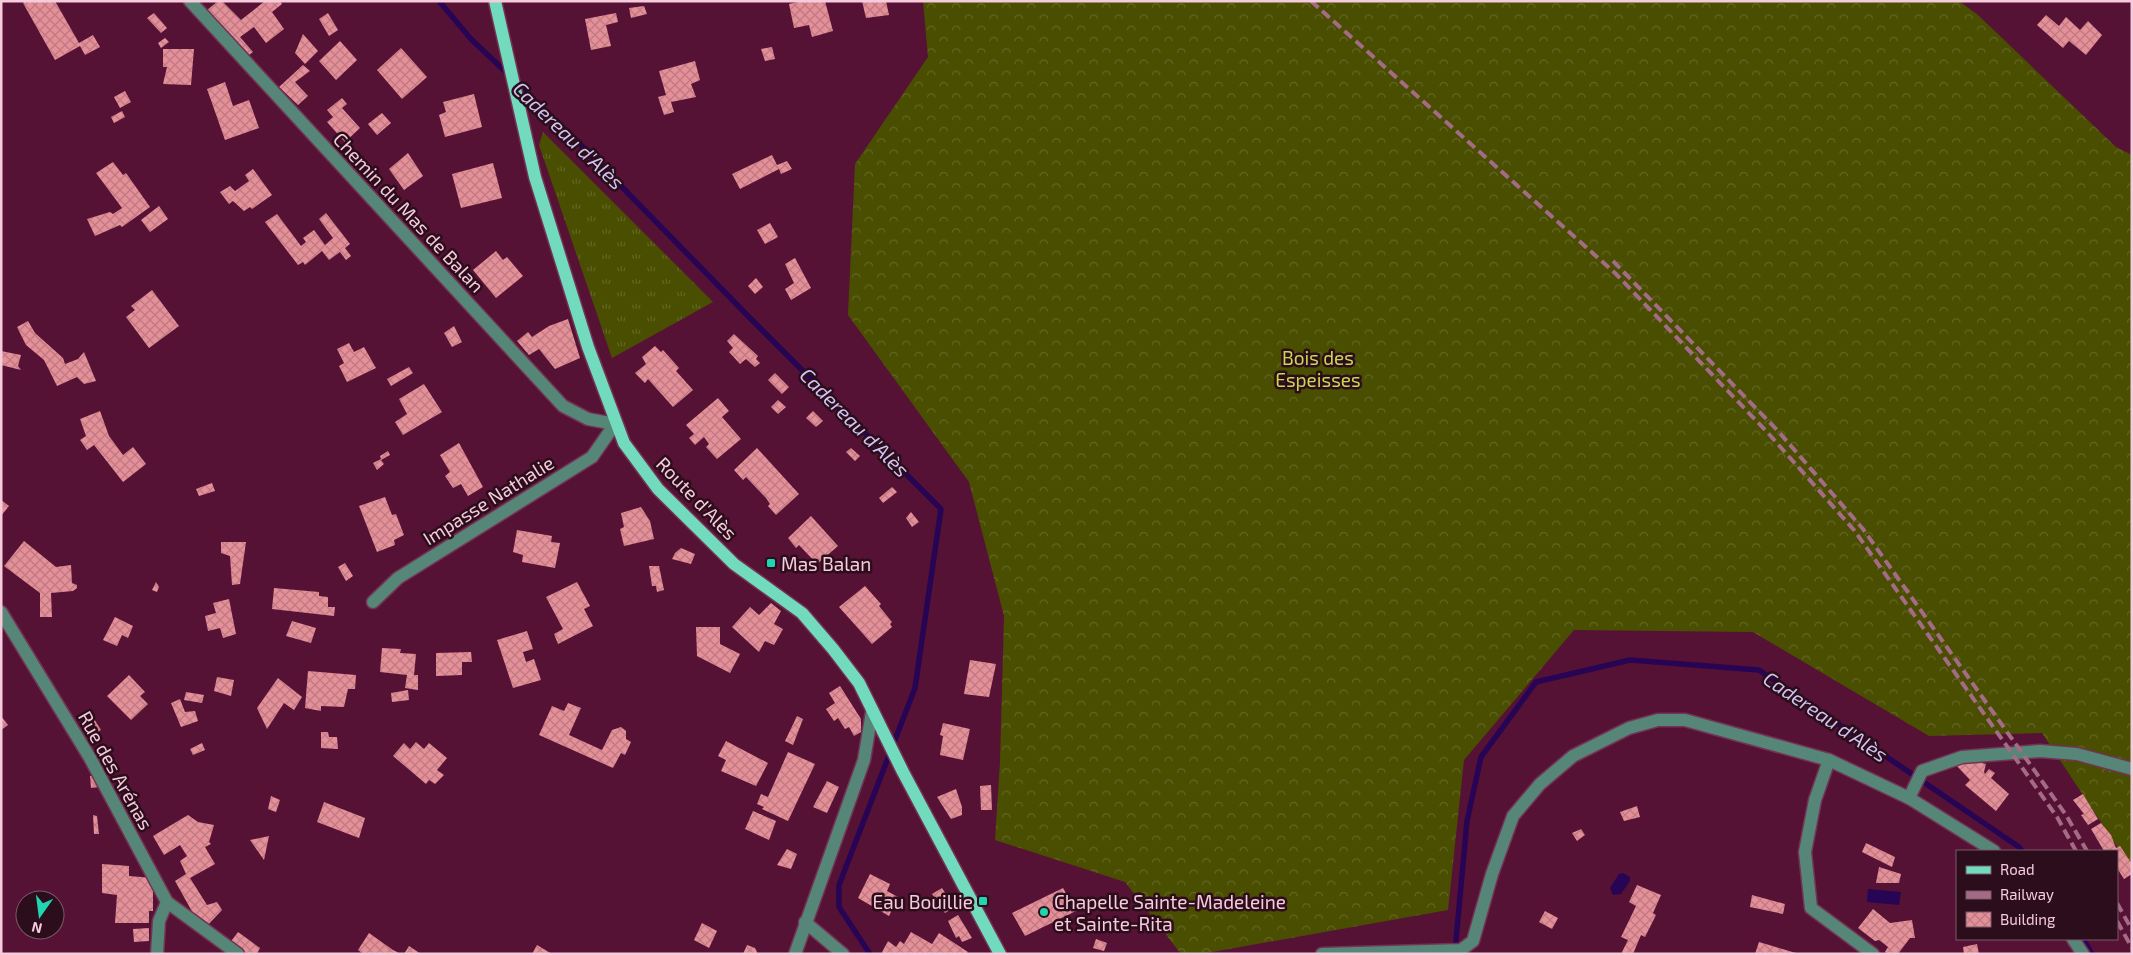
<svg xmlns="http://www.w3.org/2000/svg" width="2133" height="955" viewBox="0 0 2133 955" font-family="'Exo 2',sans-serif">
<defs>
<pattern id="grass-tufts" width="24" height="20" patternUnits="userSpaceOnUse" patternTransform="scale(1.25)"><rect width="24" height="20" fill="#494e00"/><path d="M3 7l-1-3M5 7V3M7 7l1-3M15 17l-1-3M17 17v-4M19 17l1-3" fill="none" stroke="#646625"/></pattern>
<pattern id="forest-crowns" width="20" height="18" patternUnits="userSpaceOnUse" patternTransform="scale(1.25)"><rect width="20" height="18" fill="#494e00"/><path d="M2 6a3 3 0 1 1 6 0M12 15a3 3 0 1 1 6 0" fill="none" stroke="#646625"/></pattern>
<pattern id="building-cross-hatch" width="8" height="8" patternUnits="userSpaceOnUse" patternTransform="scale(1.25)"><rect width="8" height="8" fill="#e58f98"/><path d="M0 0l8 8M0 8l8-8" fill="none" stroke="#be7a82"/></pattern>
</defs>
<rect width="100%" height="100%" fill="#561235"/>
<polygon fill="url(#grass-tufts)" points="543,132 713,302 612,358 539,145"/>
<polygon fill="url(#forest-crowns)" points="923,1 1959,1 1978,15 2116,147 2132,155 2132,869 2042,733 1929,736 1753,632 1574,630 1464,760 1448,910 1201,954 1181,954 1125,882 995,840 1000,762 1004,616 969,482 848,315 855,164 928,57"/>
<g fill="#270554">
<polygon points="1623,873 1630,877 1630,881 1621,894 1613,895 1610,888 1619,874"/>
<polygon points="1868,889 1901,892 1899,905 1867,902"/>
</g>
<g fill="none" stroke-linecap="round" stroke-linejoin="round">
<g stroke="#270554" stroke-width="5.5">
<polyline points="439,1 471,39 509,75"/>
<polyline points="515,82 579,143 751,319 941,509 915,688 839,885 839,907 870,954"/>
<polyline points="2083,939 2092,954"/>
<polyline points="1455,951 1467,821 1481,757 1536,682 1630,660 1759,670 2019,847 2022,851"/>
</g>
</g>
<g fill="url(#building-cross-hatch)">
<polygon points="26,1 55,1 79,43 93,35 100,47 85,55 80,46 55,60 23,3"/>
<polygon points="218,1 222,1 241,20 265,1 280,1 282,4 272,12 284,29 266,43 254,27 240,37 253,52 249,55 206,11"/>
<polygon points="802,1 825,1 833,31 812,37 809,25 794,28 789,4"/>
<polygon points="862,1 886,1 889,15 866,18"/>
<polygon points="644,6 647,14 631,18 629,8"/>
<polygon points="154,13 167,28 161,33 147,18"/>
<polygon points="328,13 338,30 329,36 319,19"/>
<polygon points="616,13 618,22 606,25 611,46 591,50 585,19"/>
<polygon points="2046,15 2059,26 2066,17 2080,30 2088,21 2102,35 2086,55 2069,41 2063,48 2037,25"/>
<polygon points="303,34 318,51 305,64 295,53"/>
<polygon points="165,38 169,42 161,48 158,43"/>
<polygon points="340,41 357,60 336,80 319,61"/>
<polygon points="772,47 775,59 765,61 761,49"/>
<polygon points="401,48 427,77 402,99 377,70"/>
<polygon points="163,49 194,49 191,85 163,84 167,67 163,67"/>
<polygon points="695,61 700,80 691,84 696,97 671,102 674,112 664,115 658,97 666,95 659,71"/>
<polygon points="303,65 310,71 295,82 308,96 298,105 279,87"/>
<polygon points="225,82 233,106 249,100 259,128 225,140 207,89"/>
<polygon points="125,91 131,102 120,108 114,97"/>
<polygon points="474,94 482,127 445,137 439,115 446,112 443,102"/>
<polygon points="342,98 347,104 342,108 360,128 345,142 327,122 333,117 327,110"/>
<polygon points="122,111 125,117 114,123 111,117"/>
<polygon points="382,113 391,123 377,135 368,124"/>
<polygon points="408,153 423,176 404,190 389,169"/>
<polygon points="772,155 777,165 787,161 792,169 781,174 779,169 740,189 732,174"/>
<polygon points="113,162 123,175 126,173 150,207 122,227 120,225 95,236 87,219 110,212 113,214 122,208 96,173"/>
<polygon points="493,163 502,198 461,208 452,174"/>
<polygon points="253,169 272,195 252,209 250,207 244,211 233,201 229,204 220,192 230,186 235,191 249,181 245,175"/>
<polygon points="159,206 168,219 150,232 141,220"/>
<polygon points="326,213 350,244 345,248 351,256 346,260 340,252 329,260 322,251 305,265 303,262 298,265 265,222 277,214 301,246 306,242 303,238 314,230 325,245 333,238 319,219"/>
<polygon points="770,223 778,237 765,244 757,230"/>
<polygon points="496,251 503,260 507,257 523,276 496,298 473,270"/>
<polygon points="795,258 811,288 791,300 785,289 794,283 785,264"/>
<polygon points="756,278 763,287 755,294 748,286"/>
<polygon points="152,290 179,326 149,348 126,317 135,310 131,306"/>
<polygon points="568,319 580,358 555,369 539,349 529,355 517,341 528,332 532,337 549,326"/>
<polygon points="28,321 35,333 63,358 65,364 78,359 84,352 96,381 84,384 77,377 57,386 44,360 26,345 17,327"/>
<polygon points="454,326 462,342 452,347 444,333"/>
<polygon points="734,334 758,356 756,359 760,363 755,367 746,359 740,364 729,352 733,348 727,341"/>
<polygon points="349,343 354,352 364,347 376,368 347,382 339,366 344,363 337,349"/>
<polygon points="655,346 661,352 663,350 679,368 676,371 693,390 673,407 648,379 645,383 635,373 646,364 642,357"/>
<polygon points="1,351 21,355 18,366 21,370 1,365"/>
<polygon points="409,367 413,373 391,386 387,379"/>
<polygon points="775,373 789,387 782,394 768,380"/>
<polygon points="424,384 442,412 403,435 395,422 407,414 399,399"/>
<polygon points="718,398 729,411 722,417 741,439 717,459 706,447 709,444 704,437 695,445 689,438 694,434 686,425"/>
<polygon points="778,400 786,407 778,414 771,407"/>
<polygon points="100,411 109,436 123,455 133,447 146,464 123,482 94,445 87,450 80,440 86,436 80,419"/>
<polygon points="813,411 823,421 816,427 806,418"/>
<polygon points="459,443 483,487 468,496 461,484 453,488 445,476 450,472 440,455"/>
<polygon points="757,448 799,494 776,515 768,506 770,504 766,498 746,477 743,480 734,470"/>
<polygon points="851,448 860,456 855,461 846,452"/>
<polygon points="388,451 390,455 381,460 384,464 377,470 373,463 381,459 380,456"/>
<polygon points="212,483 215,491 199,496 196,489"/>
<polygon points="892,487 897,492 883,503 879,498"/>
<polygon points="385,497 392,515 396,514 404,535 394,540 395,545 377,552 359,506"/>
<polygon points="1,500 9,506 1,516"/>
<polygon points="641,507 650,521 654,539 624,546 620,529 624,527 621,513"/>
<polygon points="911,512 919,522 912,527 906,518"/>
<polygon points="811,516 838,546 817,564 799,545 796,548 788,538"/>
<polygon points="517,530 552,536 551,542 560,543 555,568 522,562 523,555 513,552"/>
<polygon points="24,541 56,567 71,565 72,583 77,585 77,588 73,591 51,593 52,617 40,617 40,593 4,566"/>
<polygon points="221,542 246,542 240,584 232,585 230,556 221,553"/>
<polygon points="681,548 695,554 691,564 672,559 675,553"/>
<polygon points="345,563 353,576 346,581 338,567"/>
<polygon points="649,566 659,566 664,590 657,592 656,586 652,586"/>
<polygon points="156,582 159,587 157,592 152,590"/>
<polygon points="577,582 590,606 584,609 593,626 558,644 554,634 563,629 546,597"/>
<polygon points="865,586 881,604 879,606 892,622 890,624 892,627 872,644 839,607"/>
<polygon points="274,588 319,592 319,596 328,597 328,607 335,607 334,616 272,609"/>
<polygon points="229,599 236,634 223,638 220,628 208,631 205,616 216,613 213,603"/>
<polygon points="771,603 781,611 774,624 783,629 774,645 765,641 759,652 732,627 750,607 759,615"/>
<polygon points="115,617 133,626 128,638 122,635 117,646 103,640"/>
<polygon points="292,621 316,628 311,643 286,636"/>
<polygon points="696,627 720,627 720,644 740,654 730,673 697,656"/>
<polygon points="527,631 533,649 523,652 526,662 534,659 541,680 513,688 497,640"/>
<polygon points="382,648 401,649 400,653 416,654 414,675 418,675 418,690 405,688 407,675 380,672"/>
<polygon points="471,652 472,662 462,662 462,675 436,676 436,653"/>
<polygon points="970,660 996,664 989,697 964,694"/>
<polygon points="308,671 356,675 355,689 348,689 344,707 321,706 321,711 305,708"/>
<polygon points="129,675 145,692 140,696 148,704 131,720 107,696"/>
<polygon points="217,677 234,680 231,696 214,691"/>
<polygon points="278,678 302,697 294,710 284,703 267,729 257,708"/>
<polygon points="840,686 861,719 861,732 854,736 849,727 845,729 838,718 834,721 826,709 835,703 829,693"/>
<polygon points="408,690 409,700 392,702 391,693"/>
<polygon points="186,692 204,695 202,703 184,700"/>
<polygon points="180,699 185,712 195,711 198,721 181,727 171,703"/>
<polygon points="568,703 581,708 569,735 602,750 612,730 621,727 626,731 626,739 631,742 625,755 621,753 613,768 539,735 552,706 564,711"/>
<polygon points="1,716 8,725 1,730"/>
<polygon points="797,716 803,719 793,745 785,741"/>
<polygon points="94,719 101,730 91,736 85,726"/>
<polygon points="943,723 970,729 963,760 940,755 943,736 940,735"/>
<polygon points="321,732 328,732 329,737 337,737 338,749 321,748"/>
<polygon points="726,741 768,763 756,786 721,771 726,760 718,756"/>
<polygon points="416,742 424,749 429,743 447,758 437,770 444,775 435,784 429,780 426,784 393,756 404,743 410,749"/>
<polygon points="202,743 205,750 193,755 190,749"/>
<polygon points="788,752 815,764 788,821 762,809 764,807 757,804 761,794 768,797"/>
<polygon points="1974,761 1986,764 1984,772 1985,774 1989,769 1995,773 1991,778 2009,794 1996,811 1965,785 1970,780 1955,764"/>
<polygon points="90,776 93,776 99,787 91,788"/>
<polygon points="827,781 839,787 827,813 813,807"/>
<polygon points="991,785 992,810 981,810 980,786"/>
<polygon points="956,789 962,807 962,815 951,819 937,797"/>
<polygon points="2083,794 2098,819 2088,825 2081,815 2084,814 2073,800"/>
<polygon points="271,796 280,800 276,812 268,809"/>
<polygon points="324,802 365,818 359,838 317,822"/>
<polygon points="1637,806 1640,817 1624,821 1620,812"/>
<polygon points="753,811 776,821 769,840 745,829"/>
<polygon points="93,815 97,816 99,834 94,834"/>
<polygon points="188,815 198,822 214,825 209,842 211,844 205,847 215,864 190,878 207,905 217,902 222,910 206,927 199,924 175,881 186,874 180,861 187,856 180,845 164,855 153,836"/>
<polygon points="2101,823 2111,835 2116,848 2120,846 2132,864 2132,874 2124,879 2117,868 2117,851 2104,851 2091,829"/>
<polygon points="1581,829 1585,835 1577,841 1572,833"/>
<polygon points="269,836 264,860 250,840"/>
<polygon points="1866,843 1895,857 1892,867 1862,852"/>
<polygon points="787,849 797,854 791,869 777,865"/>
<polygon points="102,864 129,866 129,876 153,878 153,911 149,911 149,923 115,923 117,895 102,893"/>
<polygon points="1879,867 1901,874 1899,883 1876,883"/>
<polygon points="870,874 890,884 887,891 898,897 889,916 858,898"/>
<polygon points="1637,885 1661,895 1653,913 1656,915 1645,937 1641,935 1633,954 1621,954 1628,940 1621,937 1636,906 1629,902"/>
<polygon points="942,888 954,907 945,913 932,894"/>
<polygon points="1063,888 1076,911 1025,936 1012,913"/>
<polygon points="1752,895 1785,904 1783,914 1750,907"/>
<polygon points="1873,909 1890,923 1912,920 1915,938 1910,938 1898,954 1888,954 1885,952 1888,947 1879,940 1875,941 1858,928"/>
<polygon points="1545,911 1558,918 1552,929 1539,922"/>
<polygon points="958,915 972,938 962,942 959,936 956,938 948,921"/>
<polygon points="702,923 717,931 709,948 694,940"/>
<polygon points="149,928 149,941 134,942 133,929"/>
<polygon points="238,932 260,948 257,954 242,954 229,944"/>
<polygon points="911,932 932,944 939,933 968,952 966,954 881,954 888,941 896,947 900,941 904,944"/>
<polygon points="369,933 393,950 401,954 363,954 358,950"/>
<polygon points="1096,939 1107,943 1104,951 1093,948"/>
<polygon points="1759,942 1796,953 1795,954 1755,954"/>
<polygon points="1977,944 1979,954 1964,954 1963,947"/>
<polygon points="537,945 552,954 532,954"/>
<polygon points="747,945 755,948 758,954 743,954"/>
<polygon points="409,946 421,954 404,954"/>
</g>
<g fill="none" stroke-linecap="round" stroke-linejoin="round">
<g stroke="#733353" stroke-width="15">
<g id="minor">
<polyline points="190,1 563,406 588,419 615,424 592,457 398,578 373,602"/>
<polyline points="1,612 90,758 167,902 159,921 157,954"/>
<polyline points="1829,760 1815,800 1805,852 1811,908 1873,954"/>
<polyline points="1909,798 1922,771 1962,757 2040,751 2077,754 2132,769"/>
<polyline points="167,902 238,954"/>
<polyline points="805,922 843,954"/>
<polyline points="2073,939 2083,954"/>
<polyline points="795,954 864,760 872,712"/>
<polyline points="1322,954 1461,950 1473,941 1492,874 1513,816 1540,784 1573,756 1629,728 1658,720 1685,720 1829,760 1909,798 1994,851"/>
</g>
</g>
<g stroke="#733353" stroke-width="15">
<polyline id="major" points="495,1 535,177 588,347 624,443 658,489 734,564 802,613 833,649 859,683 903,772 1000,954"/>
</g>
<use href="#minor" stroke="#568678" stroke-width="12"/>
<use href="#major" stroke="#72dbbe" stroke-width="12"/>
<g stroke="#a36b85" stroke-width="4" stroke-dasharray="10 5" stroke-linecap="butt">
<polyline points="1311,1 1616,274 1768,433 1854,530 2057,817 2076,851"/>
<polyline points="1613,261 1778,431 1863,529 2066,815 2087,851"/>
<polyline points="2117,903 2132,930"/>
<polyline points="2117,921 2132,948"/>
</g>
</g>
<g fill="#21d5b0" stroke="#2b0d1b" stroke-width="2">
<rect x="766" y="558" width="10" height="10" rx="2.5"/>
<rect x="978" y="896" width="10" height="10" rx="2.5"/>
<circle cx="1044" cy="912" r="5"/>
</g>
<g text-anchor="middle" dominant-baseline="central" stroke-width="5" stroke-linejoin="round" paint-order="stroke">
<g font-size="19" fill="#f6cbdb" stroke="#2b0d1b">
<text transform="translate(409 212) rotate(47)">Chemin du Mas de Balan</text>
<text transform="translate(697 498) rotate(46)">Route d'Alès</text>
<text transform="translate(488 500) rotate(-32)">Impasse Nathalie</text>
<text transform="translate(116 770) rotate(61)">Rue des Arénas</text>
</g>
<g font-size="19" fill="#ccd751" stroke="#2b0d1b">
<text x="1318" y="357">Bois des<tspan x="1318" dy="22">Espeisses</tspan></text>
</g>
<g font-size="19" fill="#f6cbdb" stroke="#2b0d1b" text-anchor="start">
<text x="781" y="563">Mas Balan</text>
<text x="973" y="901" text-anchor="end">Eau Bouillie</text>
<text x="1054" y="901">Chapelle Sainte-Madeleine<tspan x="1054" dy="22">et Sainte-Rita</tspan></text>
</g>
<g font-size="20" font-style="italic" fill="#cec5f2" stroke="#2b0d1b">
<text transform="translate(569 135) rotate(44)">Cadereau d'Alès</text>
<text transform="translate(855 422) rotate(45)">Cadereau d'Alès</text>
<text transform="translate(1826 716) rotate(34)">Cadereau d'Alès</text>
</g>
</g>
<rect width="2133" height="955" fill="none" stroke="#f6cbdb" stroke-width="5"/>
<rect x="1956" y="850" width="162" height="90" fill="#2b0d1b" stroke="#7c5968"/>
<rect x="1966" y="866" width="25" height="8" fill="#72dbbe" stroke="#7c5968"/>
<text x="2000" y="875" font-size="15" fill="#f6cbdb">Road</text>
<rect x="1966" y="891" width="25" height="8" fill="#a36b85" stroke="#7c5968"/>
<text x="2000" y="900" font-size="15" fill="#f6cbdb">Railway</text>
<rect x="1966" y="912" width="25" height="15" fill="url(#building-cross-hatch)" stroke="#7c5968"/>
<text x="2000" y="925" font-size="15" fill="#f6cbdb">Building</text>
<g transform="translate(40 915) rotate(194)"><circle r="24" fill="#2b0d1b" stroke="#7c5968"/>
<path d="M0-4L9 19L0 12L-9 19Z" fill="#21d5b0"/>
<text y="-8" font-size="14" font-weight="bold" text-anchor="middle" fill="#f6cbdb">N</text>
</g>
</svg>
